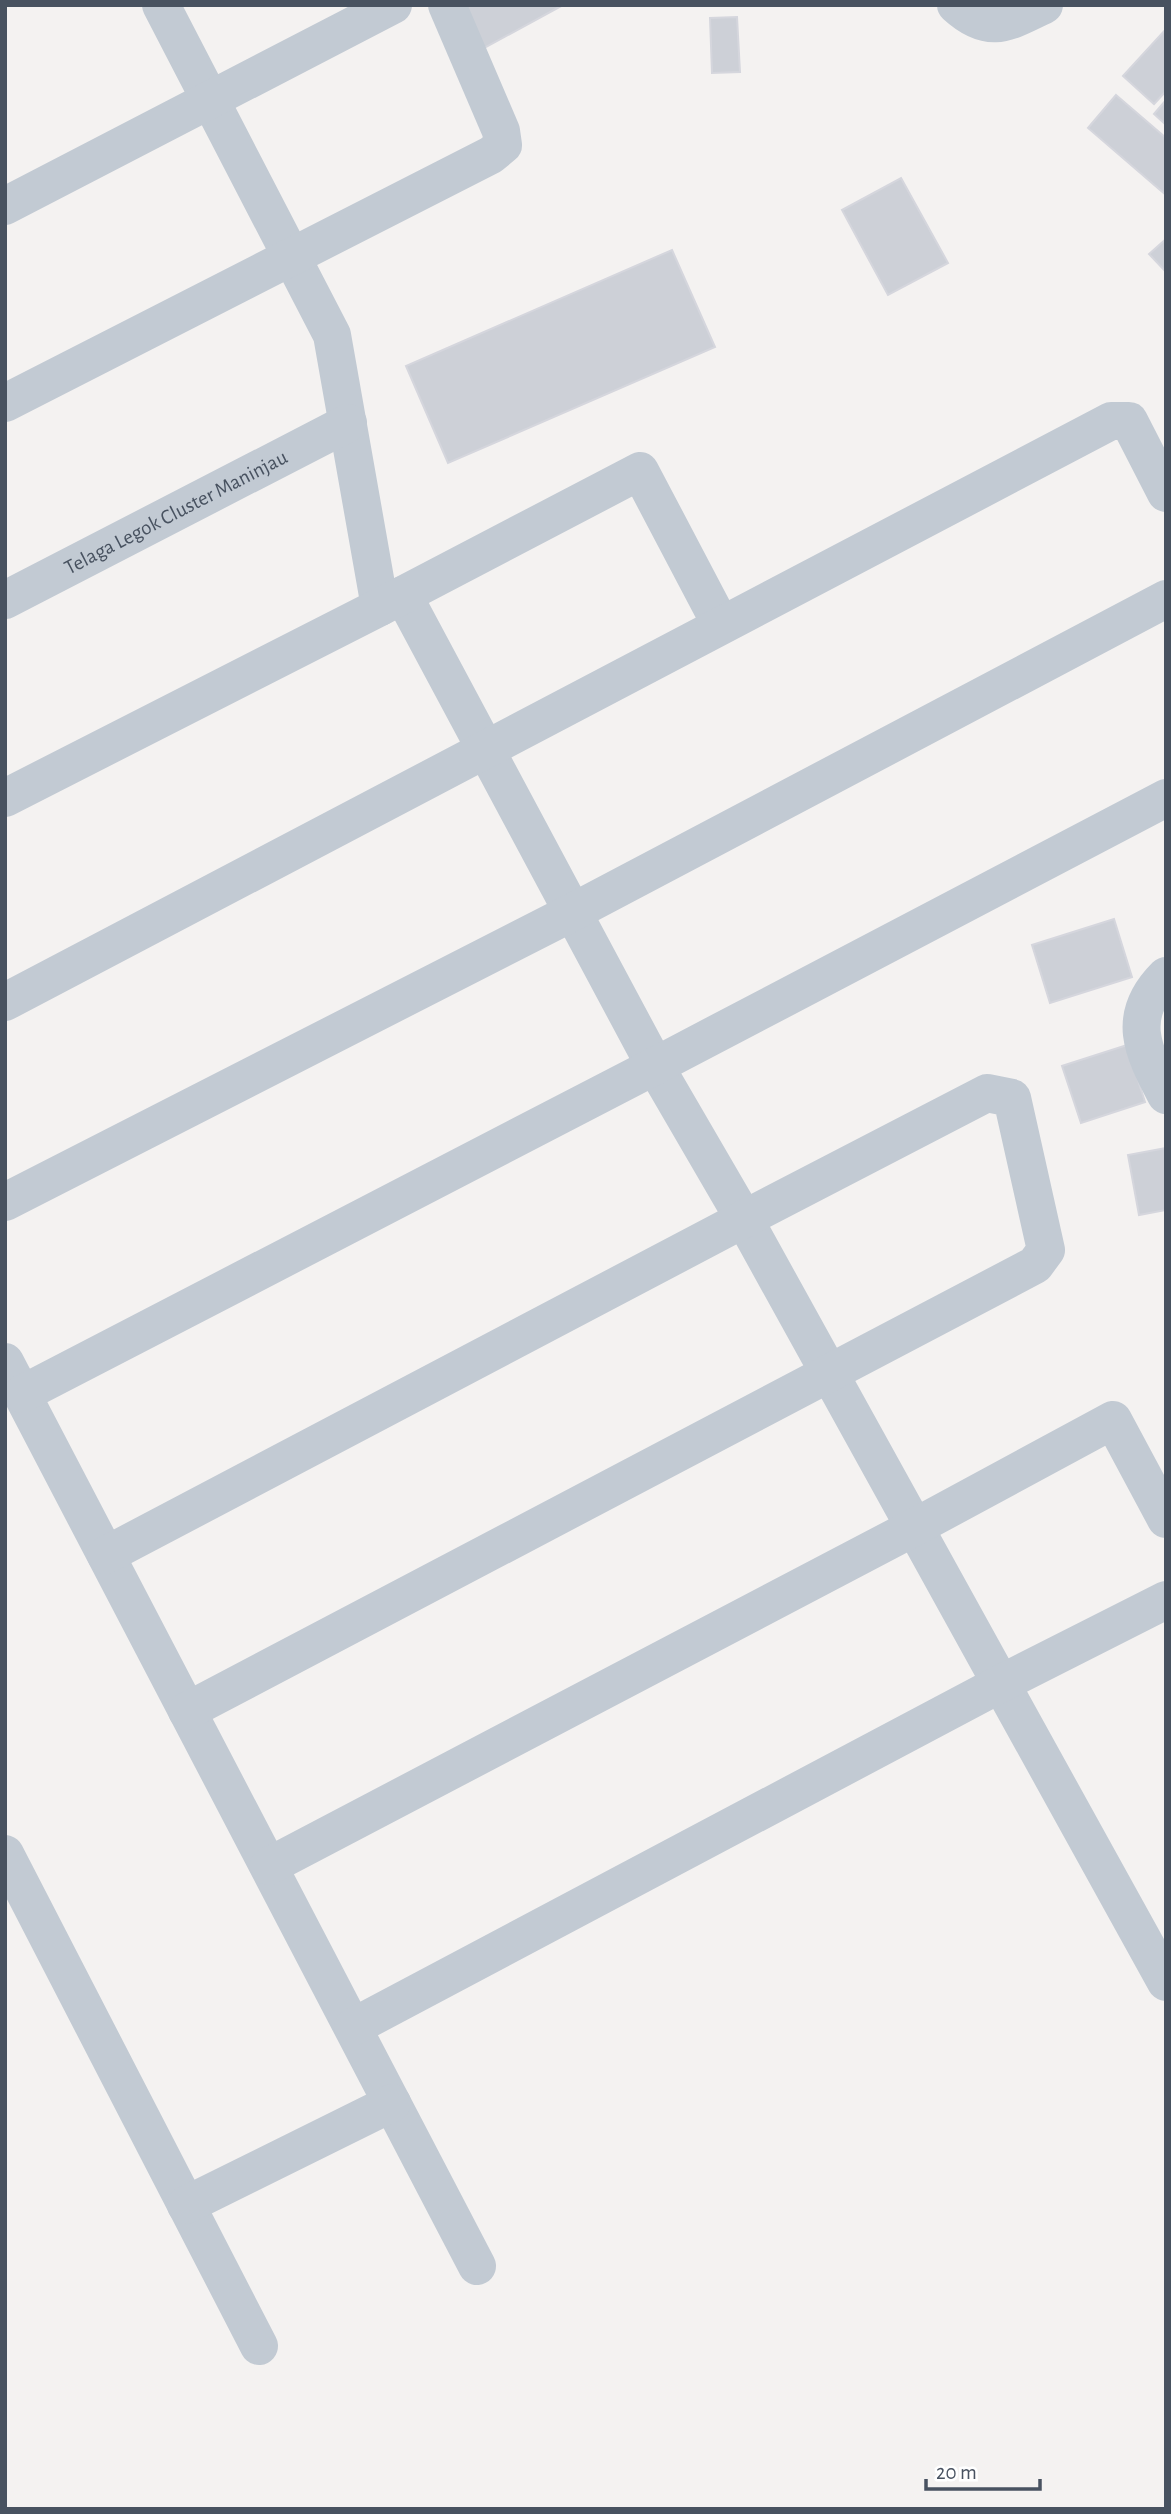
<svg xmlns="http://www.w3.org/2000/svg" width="1171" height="2514" viewBox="0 0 1171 2514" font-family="'Alegreya Sans',sans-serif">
<rect width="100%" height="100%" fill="#f4f2f1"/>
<g fill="#cdd0d7" stroke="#d5d6dd" stroke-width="2">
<polygon points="452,5 563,5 477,52"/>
<polygon points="737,17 740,72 712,73 710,18"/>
<polygon points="1166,29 1166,91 1154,104 1123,76"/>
<polygon points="1116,95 1166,138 1166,195 1088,128"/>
<polygon points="1166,100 1166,125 1154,114"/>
<polygon points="901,178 948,263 888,295 842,210"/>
<polygon points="1166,239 1166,272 1149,254"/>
<polygon points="672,250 715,347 448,463 406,366"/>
<polygon points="1114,919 1132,977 1050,1003 1032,945"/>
<polygon points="1127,1045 1145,1102 1081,1123 1062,1066"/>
<polygon points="1166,1148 1166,1210 1139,1215 1128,1155"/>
</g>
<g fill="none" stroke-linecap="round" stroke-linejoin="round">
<g stroke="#c2cad3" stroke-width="38">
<polyline points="161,5 332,335 380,607"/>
<path d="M956 5C990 36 1008 22 1044 5"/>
<polyline points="5,206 393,5"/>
<polyline points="5,403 491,155 503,145 501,131 447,5"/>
<polyline points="403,595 655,1066 744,1219 1166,1982"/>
<path id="s1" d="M5 600 348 423"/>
<polyline points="5,798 380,607 640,471 721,625"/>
<path d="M1166 976C1125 1017 1143 1051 1166 1095"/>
<polyline points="5,1002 1111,421 1129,421 1166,493"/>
<polyline points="5,1202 573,912 1166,599"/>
<polyline points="5,1362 477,2266"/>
<polyline points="22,1394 655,1066 1166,798"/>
<polyline points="106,1555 744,1219 987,1093 1012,1098 1046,1250 1035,1265 187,1711"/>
<polyline points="5,1854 259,2346"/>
<polyline points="269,1866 915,1527 1113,1420 1166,1519"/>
<polyline points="353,2027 1000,1684 1166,1600"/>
<polyline points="186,2205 392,2103"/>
</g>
</g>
<g text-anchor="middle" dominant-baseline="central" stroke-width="5" stroke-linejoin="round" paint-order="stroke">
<g font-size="21" fill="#485260" stroke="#fff">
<text stroke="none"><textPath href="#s1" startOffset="192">Telaga Legok Cluster Maninjau</textPath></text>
</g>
</g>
<rect width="1171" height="2514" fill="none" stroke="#485260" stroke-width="14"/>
<path d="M926 2479v10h114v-10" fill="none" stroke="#485260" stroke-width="3.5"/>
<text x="936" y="2479" font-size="21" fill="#485260" stroke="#ffffff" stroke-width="5" paint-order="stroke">20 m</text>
</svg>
